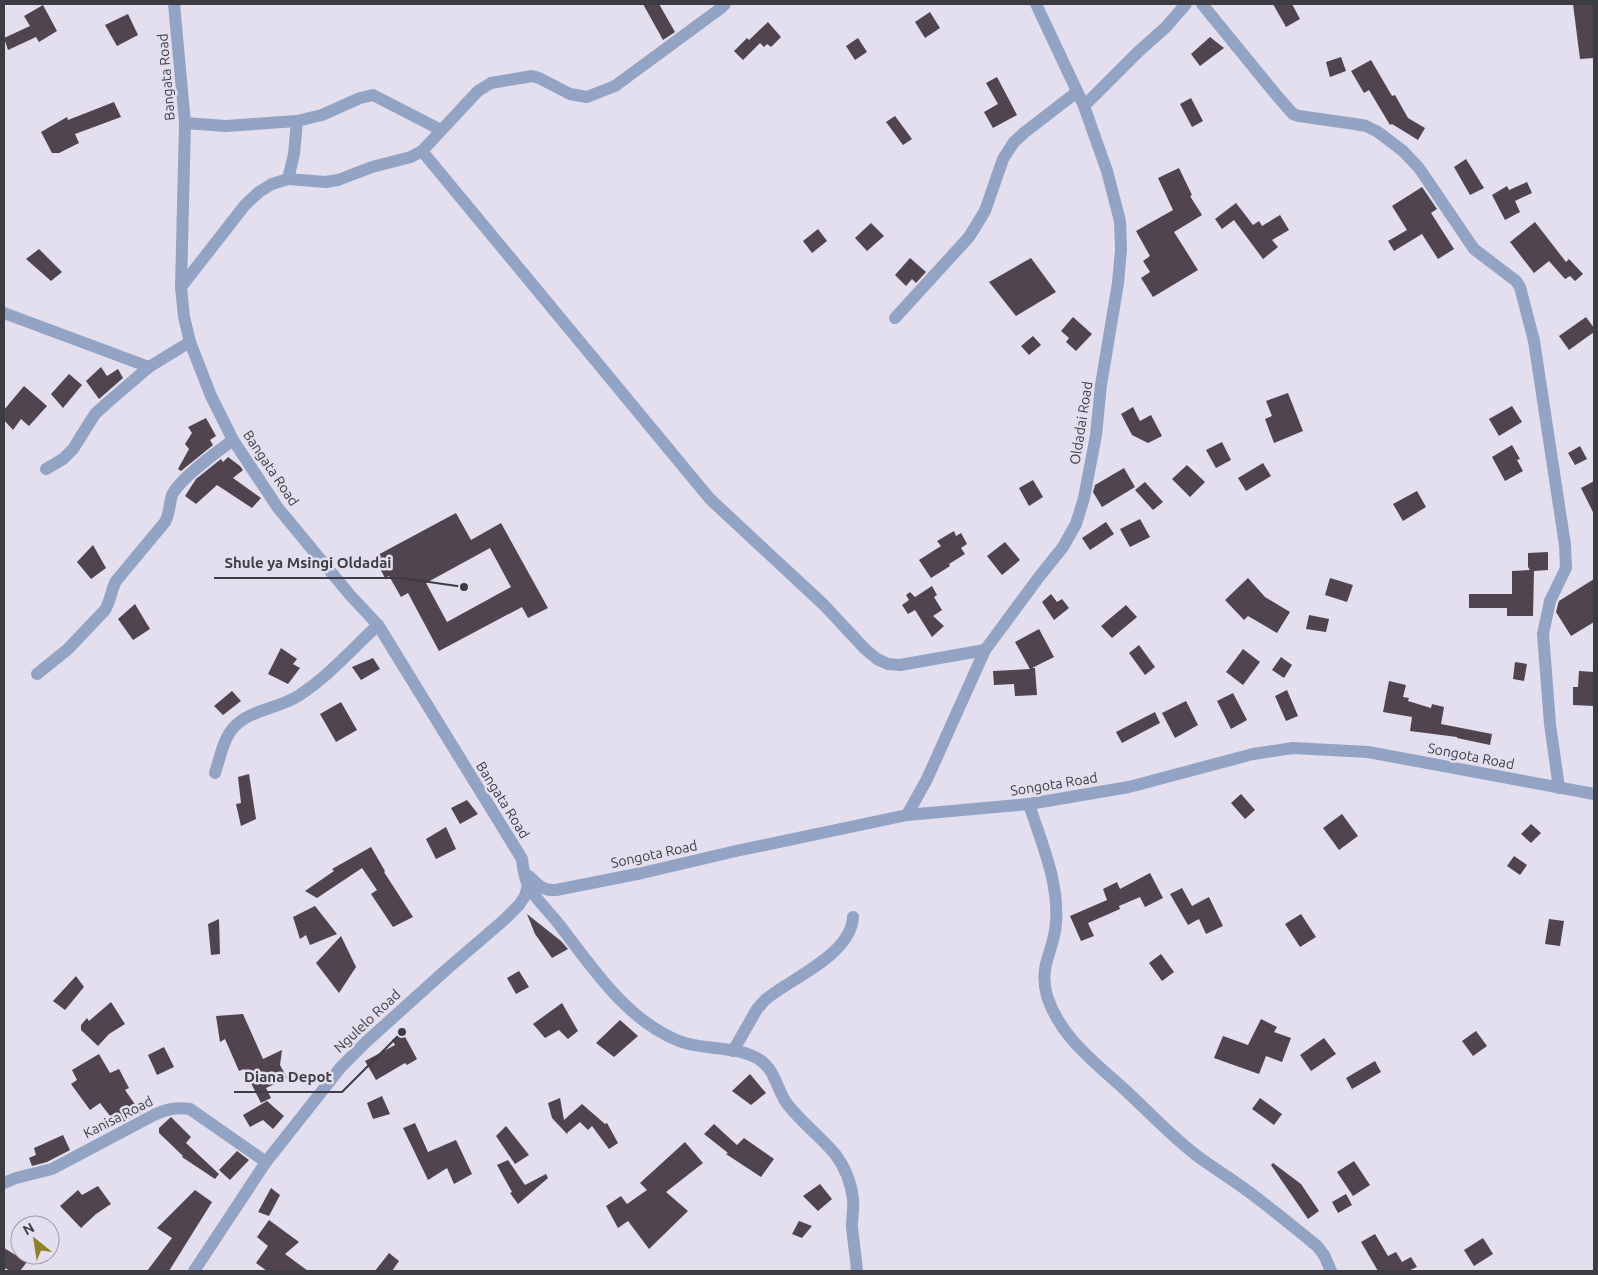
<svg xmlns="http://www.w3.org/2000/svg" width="1598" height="1275" viewBox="0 0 1598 1275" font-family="Ubuntu,sans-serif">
<rect width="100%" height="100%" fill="#e3dfef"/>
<g fill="#50444e" fill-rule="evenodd">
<polygon points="643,4 659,4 675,32 663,40"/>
<polygon points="1273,4 1292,4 1300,19 1286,27"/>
<polygon points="1573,4 1594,4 1594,58 1580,59"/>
<polygon points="43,5 57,31 39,42 36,37 8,50 4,38 30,26 24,16"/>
<polygon points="930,12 940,28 925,38 915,22"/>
<polygon points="128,14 138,35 117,46 105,25"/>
<polygon points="768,22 781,37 771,47 767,44 764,47 760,43 743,60 734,51 747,38 749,40"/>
<polygon points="1210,37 1224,48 1200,66 1191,54"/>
<polygon points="858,38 867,52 855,60 846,46"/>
<polygon points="1341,57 1346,71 1330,77 1326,62"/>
<polygon points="1371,60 1392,96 1395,95 1408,118 1425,128 1418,140 1392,124 1390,125 1369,90 1364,93 1351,71"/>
<polygon points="997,77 1017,115 993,128 984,112 998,104 986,83"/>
<polygon points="1191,98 1203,121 1192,127 1180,104"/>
<polygon points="114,102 121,117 75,134 79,143 59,153 52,153 41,132 67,117 68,120"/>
<polygon points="895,116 912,139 903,145 886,122"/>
<polygon points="1466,159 1484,188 1470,195 1454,167"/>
<polygon points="1179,168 1192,195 1190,196 1202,215 1174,232 1198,270 1153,297 1141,278 1150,272 1143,261 1150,256 1136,231 1173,210 1158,178"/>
<polygon points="1527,182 1532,193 1515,201 1520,212 1505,220 1492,195 1507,186 1509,190"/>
<polygon points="1422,187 1437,209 1431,213 1454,249 1438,259 1422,234 1394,251 1388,241 1407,230 1392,206"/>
<polygon points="1236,203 1253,225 1259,221 1262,226 1280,215 1289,230 1272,240 1278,247 1263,259 1234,220 1222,229 1215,219"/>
<polygon points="1535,222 1566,262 1569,259 1583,274 1575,281 1570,276 1565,279 1549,261 1534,273 1510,242"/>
<polygon points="871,223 884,236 867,251 855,238"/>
<polygon points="818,229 827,241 812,253 803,241"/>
<polygon points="39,249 62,272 51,281 26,259"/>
<polygon points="910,258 926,272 916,283 912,279 906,286 895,275"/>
<polygon points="1031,258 1056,292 1016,316 989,282"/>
<polygon points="1073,317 1092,334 1076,351 1066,342 1069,338 1061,331"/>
<polygon points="1586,317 1594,328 1594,332 1569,350 1559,336"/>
<polygon points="1033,336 1041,345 1029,355 1021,346"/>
<polygon points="101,367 107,376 118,369 123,378 99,399 86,381"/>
<polygon points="69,374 82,385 63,408 51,394"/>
<polygon points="24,386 47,406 29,426 21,419 13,430 4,420 4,410"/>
<polygon points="1288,393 1303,431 1274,443 1265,419 1272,416 1266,401"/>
<polygon points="1512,406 1522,422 1499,436 1489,419"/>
<polygon points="1133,407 1140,421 1151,415 1162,436 1148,443 1132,435 1121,414"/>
<polygon points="206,418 216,436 210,440 213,445 181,471 178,469 189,449 185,444 192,433 188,427"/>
<polygon points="1222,442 1231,460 1216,468 1206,450"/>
<polygon points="1512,445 1520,459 1517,460 1523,471 1505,481 1492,457"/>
<polygon points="1580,446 1587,459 1575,465 1568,453"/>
<polygon points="228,457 240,466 243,470 233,478 261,498 252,508 217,485 196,504 185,496 196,479 221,459 223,462"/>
<polygon points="1263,463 1271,476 1246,491 1238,478"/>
<polygon points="1187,465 1205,482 1190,497 1172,479"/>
<polygon points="1124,468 1135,487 1102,507 1093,492 1095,485"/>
<polygon points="1033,480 1043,497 1029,506 1019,488"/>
<polygon points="1594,481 1594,514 1581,488"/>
<polygon points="1145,482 1163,502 1153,510 1135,490"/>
<polygon points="1417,491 1426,507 1403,521 1393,504"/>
<path d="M456 513 471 540 501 523 548 608 528 618 522 607 439 651 408 593 401 597 389 576 385 578 374 557ZM490 548 511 587 447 622 426 583Z"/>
<polygon points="1140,519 1150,537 1130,547 1120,529"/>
<polygon points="1106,522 1114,534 1090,550 1082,538"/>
<polygon points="954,531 956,536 961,533 967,544 961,548 965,554 949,564 950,566 931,578 919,560 941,546 937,541"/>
<polygon points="1005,542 1020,560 1002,575 987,556"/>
<polygon points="93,545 106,568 91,579 77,562"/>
<polygon points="1548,552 1548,570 1534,571 1533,616 1507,616 1507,608 1469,608 1469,594 1512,594 1512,571 1530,570 1528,567 1528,553"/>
<polygon points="1248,578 1265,597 1290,612 1277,633 1248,616 1244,620 1225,600"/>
<polygon points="1330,578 1353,585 1347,602 1325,595"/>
<polygon points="1594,579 1594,622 1571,636 1556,612 1558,604 1559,601"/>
<polygon points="932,586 937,595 934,597 942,610 933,616 944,626 932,637 915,610 908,614 902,605 909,600 906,595 910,592 915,597"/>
<polygon points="1051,594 1057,602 1062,599 1069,608 1054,620 1042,602"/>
<polygon points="135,604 150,629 133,640 118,619"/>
<polygon points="1126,605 1137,617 1112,638 1101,626"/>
<polygon points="1309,615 1329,619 1326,632 1306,629"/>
<polygon points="1039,629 1054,657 1032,668 1035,668 1037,695 1015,696 1014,684 994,685 993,671 1030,669 1015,642"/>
<polygon points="1139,645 1155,667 1145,675 1129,653"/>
<polygon points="281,648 297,659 293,664 300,668 288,684 268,674"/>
<polygon points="1243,649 1260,662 1243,685 1226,672"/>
<polygon points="1281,657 1292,665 1284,678 1272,670"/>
<polygon points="373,658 380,669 361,680 352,667"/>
<polygon points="1515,662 1527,664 1524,681 1513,679"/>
<polygon points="1579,671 1594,672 1594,706 1573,705 1573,687 1578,687"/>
<polygon points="1389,681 1406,685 1403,697 1409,698 1408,701 1431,708 1432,704 1444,707 1441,724 1492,734 1490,745 1457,738 1457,737 1410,731 1412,717 1383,712"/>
<polygon points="1287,690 1298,716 1286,721 1275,696"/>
<polygon points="232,691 241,701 223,715 214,706"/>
<polygon points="1233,693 1247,720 1231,729 1217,701"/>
<polygon points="1186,701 1198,725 1175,738 1162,713"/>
<polygon points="341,702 357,730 336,742 320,714"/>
<polygon points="1155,712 1160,723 1122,743 1116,732"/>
<polygon points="249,774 256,819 241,826 236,804 241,803 238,777"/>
<polygon points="1241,794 1255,810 1245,819 1231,803"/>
<polygon points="467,800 478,814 460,824 451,808"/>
<polygon points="1342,814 1358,836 1339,850 1323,828"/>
<polygon points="1531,824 1541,833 1531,843 1521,834"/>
<polygon points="446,827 456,849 436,859 426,839"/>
<polygon points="371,847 385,871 384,872 413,917 393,927 371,894 377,890 362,868 317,898 305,891 334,871 332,869"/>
<polygon points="1514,856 1527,865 1520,875 1507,866"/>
<polygon points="1150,873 1163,898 1145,907 1140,897 1119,906 1120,909 1088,923 1094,936 1081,941 1070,916 1107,900 1103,889 1117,882 1120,889"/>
<polygon points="1182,888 1192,906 1209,897 1223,926 1206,934 1199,919 1188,925 1170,894"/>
<polygon points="315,906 337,934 310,945 306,935 300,939 293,917"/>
<polygon points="527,914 561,941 568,949 552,958 535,934"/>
<polygon points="1301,914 1316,937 1300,947 1285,924"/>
<polygon points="219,919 220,954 211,955 208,924"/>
<polygon points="1549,919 1564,921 1560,946 1545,944"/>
<polygon points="341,936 356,967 339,993 316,963"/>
<polygon points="1161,954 1174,972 1162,981 1149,963"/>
<polygon points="519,971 529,987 516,994 507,978"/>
<polygon points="76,976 84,987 65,1010 53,1001"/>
<polygon points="111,1002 125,1024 109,1034 98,1046 81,1030 81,1025 87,1018 89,1021"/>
<polygon points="562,1003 578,1031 568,1039 559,1030 545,1038 533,1024"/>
<polygon points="243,1014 263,1059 282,1050 280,1065 287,1078 266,1088 271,1098 261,1103 244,1069 239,1071 225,1039 220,1042 216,1016"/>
<polygon points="1261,1019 1277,1027 1274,1032 1291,1038 1282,1062 1266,1056 1259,1074 1214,1058 1223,1036 1248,1045"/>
<polygon points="620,1020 638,1036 614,1057 596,1043"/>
<polygon points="1476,1031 1487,1046 1473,1056 1462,1041"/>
<polygon points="403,1033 417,1059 407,1065 405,1063 376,1080 365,1061 395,1045 392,1040"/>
<polygon points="1324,1038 1336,1054 1311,1071 1300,1055"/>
<polygon points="164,1047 174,1067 157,1075 148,1055"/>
<polygon points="99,1054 110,1073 119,1069 129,1088 125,1090 141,1113 117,1125 100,1103 90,1110 71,1084 77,1080 72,1070"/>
<polygon points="1375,1061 1381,1072 1352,1089 1346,1078"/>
<polygon points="750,1074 766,1093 751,1105 732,1091"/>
<polygon points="382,1096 390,1114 373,1119 367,1103"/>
<polygon points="560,1098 564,1120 582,1104 605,1124 607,1123 618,1143 609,1149 592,1126 588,1130 580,1122 567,1133 568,1135 552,1118 548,1103"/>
<polygon points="1260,1098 1282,1114 1274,1125 1252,1109"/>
<polygon points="267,1101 284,1116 273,1129 263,1120 250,1127 243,1115"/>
<polygon points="171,1117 191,1137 186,1143 219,1174 215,1179 182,1157 183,1156 159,1133 159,1128"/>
<polygon points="415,1123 428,1152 456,1140 472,1174 454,1184 447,1168 428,1180 403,1128"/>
<polygon points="714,1124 737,1145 744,1138 774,1159 761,1177 726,1154 728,1153 704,1134"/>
<polygon points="506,1126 529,1155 515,1164 496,1136"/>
<polygon points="63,1135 70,1150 47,1162 32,1166 29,1158 36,1155 34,1148"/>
<polygon points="685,1142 703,1163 666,1192 688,1211 649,1249 628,1221 618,1228 606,1206 621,1196 627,1204 647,1190 640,1183"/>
<polygon points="237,1151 249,1160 230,1180 219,1170"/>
<polygon points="508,1160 525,1185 546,1174 548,1178 518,1204 510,1193 512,1192 497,1165"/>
<polygon points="1354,1161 1370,1185 1353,1196 1337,1172"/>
<polygon points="1273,1163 1301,1184 1319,1211 1308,1219 1271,1165"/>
<polygon points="820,1184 832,1199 818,1211 803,1196"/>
<polygon points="98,1186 111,1204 96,1214 81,1228 60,1206 78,1190 82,1195"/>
<polygon points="271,1188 280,1195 269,1216 258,1212"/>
<polygon points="195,1190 212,1202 169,1271 147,1271 172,1238 157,1228"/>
<polygon points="1346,1194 1352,1205 1338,1213 1332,1202"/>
<polygon points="269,1220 299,1242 285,1254 308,1271 267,1271 256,1263 268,1246 257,1237"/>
<polygon points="799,1221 812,1226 802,1238 792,1234"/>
<polygon points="1375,1234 1388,1256 1396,1252 1402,1262 1411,1257 1417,1267 1408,1271 1378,1271 1361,1242"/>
<polygon points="1483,1238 1493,1254 1474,1266 1464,1250"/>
<polygon points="4,1248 27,1262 20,1271 11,1271 4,1268"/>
<polygon points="389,1253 399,1261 392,1271 375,1271"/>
</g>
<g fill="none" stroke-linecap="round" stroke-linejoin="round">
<g stroke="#93a3c4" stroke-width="12">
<path d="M174 4 185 123 181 287 184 317 190 342 211 396 233 440 278 508 350 595 378 625 522 859C523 867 524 877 528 885 533 896 550 913 558 923 592 967 626 1020 679 1041 705 1051 737 1045 760 1060 776 1071 777 1091 788 1105 802 1123 821 1137 835 1154 845 1167 851 1183 853 1199 854 1208 852 1217 852 1226 853 1241 856 1256 857 1271"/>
<polyline points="1202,4 1278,97 1293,114 1299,116 1355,124 1366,126 1378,132 1403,151 1419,168 1474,249 1516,281 1520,287 1534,341 1565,545 1566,568 1550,601 1543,634 1550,724 1559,788"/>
<polyline points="1084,106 1138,52 1166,27 1186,4"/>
<polyline points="185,123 226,126 297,121 322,115 360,98 373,95 441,130"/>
<polyline points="422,151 710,499 824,605 865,649 877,659 888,664 900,665 985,650"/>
<polyline points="288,179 294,154 297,121"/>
<polyline points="181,287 245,205 259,192 272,184 288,179 326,182 338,180 372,167 411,157 422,151 478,91 491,83 532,76 539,78 570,94 587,97 615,86 721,8 725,4"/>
<polyline points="4,313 149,367"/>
<polyline points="895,318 969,237 985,211 1003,159 1014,142 1025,132 1077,92"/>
<polyline points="46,469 63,459 73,449 95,414 107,403 149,367 190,342"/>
<path d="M37 674 68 649 105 610C111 600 111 590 116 581L165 522C170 513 169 504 172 495 180 478 217 452 233 440"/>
<path d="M215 773C220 758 223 739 234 727 251 709 278 709 298 696 327 678 353 648 378 625"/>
<path d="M1029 804C1041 842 1059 881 1056 922 1055 950 1038 964 1047 996 1059 1035 1094 1062 1123 1088 1147 1110 1170 1135 1196 1155 1213 1168 1232 1179 1249 1192 1272 1209 1295 1228 1317 1246L1324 1255 1331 1271"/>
<polyline points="907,815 927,779 985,650 1039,577 1063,547 1076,524 1084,498 1096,435 1101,385 1118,283 1121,250 1120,221 1107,171 1084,106 1036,4"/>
<path d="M529 876C538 885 543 891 556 890L642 873 736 851 907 815 1029 804 1129 787 1253 754 1293 748 1368 752 1594 794"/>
<path d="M733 1051 757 1009 765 1000C791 978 851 955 853 917"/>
<path d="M4 1183 16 1178 52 1169 154 1115C167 1109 176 1107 190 1109L266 1162"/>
<polyline points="194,1271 266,1162 341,1067 366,1042 447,969 504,920 519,905 525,896 528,885"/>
</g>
</g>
<g text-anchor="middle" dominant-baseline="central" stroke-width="5" stroke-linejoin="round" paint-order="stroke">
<g font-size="14" fill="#3d3c42" stroke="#e3dfef">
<text transform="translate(166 77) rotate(-95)">Bangata Road</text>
<text transform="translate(1081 423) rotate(-81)">Oldadai Road</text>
<text transform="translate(271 468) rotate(56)">Bangata Road</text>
<text transform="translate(1471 756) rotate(11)">Songota Road</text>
<text transform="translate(1054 784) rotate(-9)">Songota Road</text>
<text transform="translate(503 800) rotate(58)">Bangata Road</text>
<text transform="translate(654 854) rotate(-12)">Songota Road</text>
<text transform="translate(367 1021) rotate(-43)">Ngulelo Road</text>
<text transform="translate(118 1117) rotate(-27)">Kanisa Road</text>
</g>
</g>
<path fill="none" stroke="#3d3c42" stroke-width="2" d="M464 587L401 578H214M402 1032L342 1092H234"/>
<g fill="#3d3c42" stroke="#e3dfef" stroke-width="2">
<circle cx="464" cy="587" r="5"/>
<circle cx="402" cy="1032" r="5"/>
</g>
<g font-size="15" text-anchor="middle" font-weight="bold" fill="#3d3c42" stroke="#e3dfef" stroke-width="5" stroke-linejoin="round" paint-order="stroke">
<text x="308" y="568">Shule ya Msingi Oldadai</text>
<text x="288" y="1082">Diana Depot</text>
</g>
<rect width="1598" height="1275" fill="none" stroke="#3d3c42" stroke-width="10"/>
<g transform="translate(35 1240) rotate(330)"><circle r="24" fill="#e3dfef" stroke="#a19eaa"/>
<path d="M0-4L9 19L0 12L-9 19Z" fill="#8e8128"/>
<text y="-8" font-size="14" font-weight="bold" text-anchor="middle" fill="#3d3c42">N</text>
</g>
</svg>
